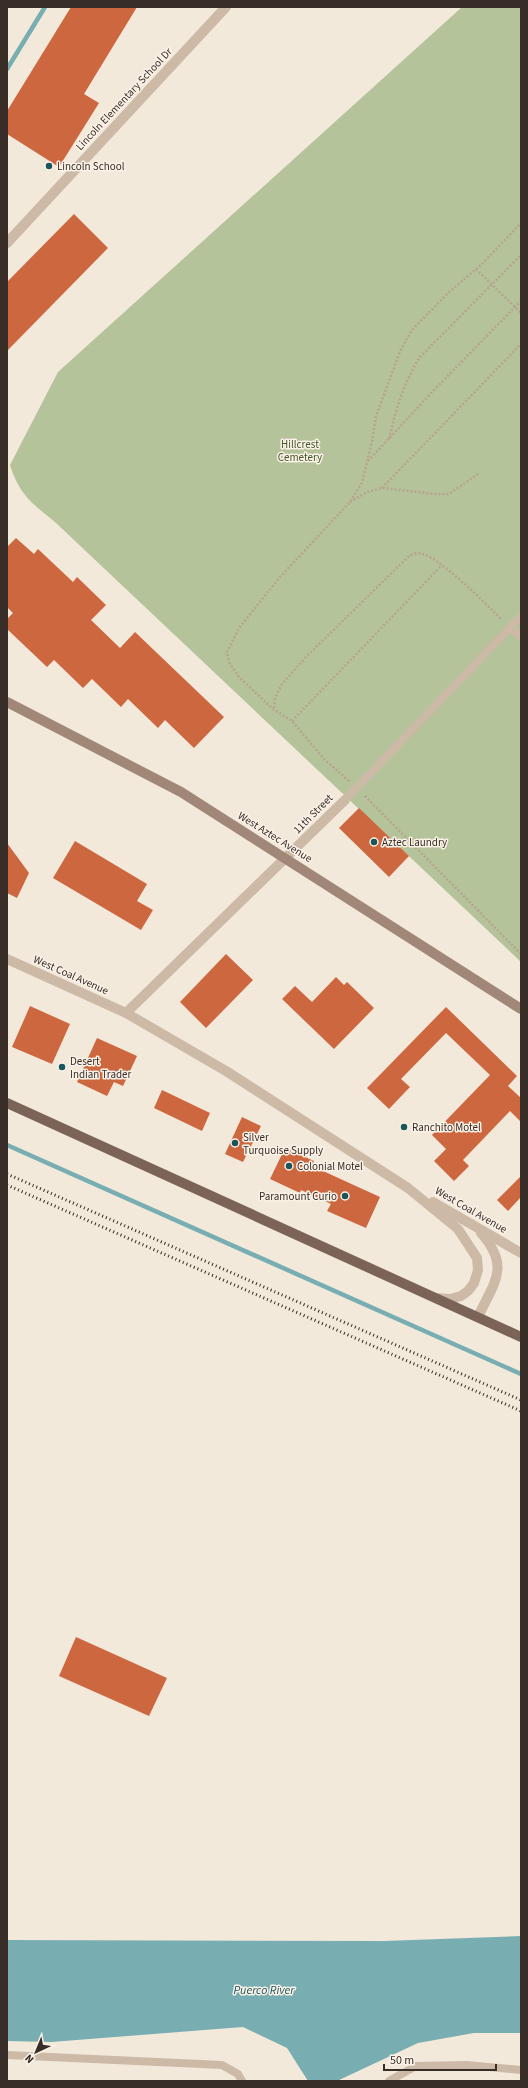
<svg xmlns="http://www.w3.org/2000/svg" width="528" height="2088" viewBox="0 0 528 2088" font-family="'Source Sans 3',sans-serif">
<rect width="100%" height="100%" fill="#f3e9db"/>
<path fill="#b4c39a" d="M462 7H521V962L56 523C32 503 20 496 10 465L58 372Z"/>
<polygon fill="#78aeb2" points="521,1936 521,2033 474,2033 418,2043 337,2081 308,2081 287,2048 243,2027 51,2042 7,2041 7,1940 384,1941"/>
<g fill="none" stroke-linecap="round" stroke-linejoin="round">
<g stroke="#78aeb2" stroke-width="4.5">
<polyline points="7,69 45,7"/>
<polyline points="7,1145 521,1374"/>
</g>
</g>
<g fill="#cd673f">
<polygon points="71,7 137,7 84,94 99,103 59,167 7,134 7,111"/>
<polygon points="74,214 108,248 7,351 7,282"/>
<polygon points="16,538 34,554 38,549 73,582 77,577 106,605 91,620 120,648 135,632 224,717 194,748 165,720 158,728 128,699 121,707 92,679 83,688 54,660 47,667 7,629 7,619 13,613 7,607 7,547"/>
<polygon points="359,808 409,856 389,877 339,828"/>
<polygon points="75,841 147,884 137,901 153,910 141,930 53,878"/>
<polygon points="7,843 29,873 17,898 7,893"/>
<polygon points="226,954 253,980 206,1028 180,1002"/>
<polygon points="336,977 344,985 347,982 374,1008 334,1049 282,999 295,986 312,1002"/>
<polygon points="30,1006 70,1024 52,1064 12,1047"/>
<polygon points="446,1007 517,1076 508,1086 521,1098 521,1122 510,1111 463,1160 469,1166 454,1181 434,1161 446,1149 432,1135 490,1075 446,1033 401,1079 410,1087 389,1109 367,1088"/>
<polygon points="97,1038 137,1056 123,1086 114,1082 107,1096 77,1082"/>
<polygon points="162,1090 210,1113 202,1131 154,1108"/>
<polygon points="242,1117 261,1126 243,1162 225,1154"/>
<polygon points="285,1148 314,1161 312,1166 380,1197 366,1228 327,1211 331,1204 301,1190 300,1193 270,1179"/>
<polygon points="521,1176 521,1197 508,1211 497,1200"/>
<polygon points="76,1637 167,1678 149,1716 59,1676"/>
</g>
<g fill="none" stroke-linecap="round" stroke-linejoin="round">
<g stroke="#b8a390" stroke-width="2.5" stroke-dasharray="2 2" stroke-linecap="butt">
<polyline points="476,269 521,313"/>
<path d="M389 439C396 409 403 385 419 358L521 255"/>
<polyline points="368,461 435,389 521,301"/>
<polyline points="382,488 521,344"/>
<polyline points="350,502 367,492 382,488 435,494 449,494 478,474"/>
<path d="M274 708 275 698 282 684 306 657 409 556C411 555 415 553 418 553 435 552 488 606 502 620"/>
<polyline points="292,721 442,565"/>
<polyline points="349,781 324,759 292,721 273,709 239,677 229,662 227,652 239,628 280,577 350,502 362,483 372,441 376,416 401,349 412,330 447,294 482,264 521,223"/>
<polyline points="365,796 521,954"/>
</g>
<g stroke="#ccb9a6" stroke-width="8">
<polyline points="510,627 521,637"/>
<polyline points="345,800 521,616"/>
<polyline points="7,2055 222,2065 238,2074 242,2081"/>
<polyline points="389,2081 416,2066 467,2065 521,2070"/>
</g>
<g stroke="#ccb9a6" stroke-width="10">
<polyline points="7,243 226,7"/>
<polyline points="7,959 126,1013 226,1071 408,1188 458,1229 477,1258 478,1270 474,1283 468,1291 461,1296 450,1299 436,1298"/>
<polyline points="126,1013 345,800"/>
<polyline points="433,1202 521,1253"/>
<path d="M478 1317C494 1282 511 1267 481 1233"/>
</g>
<polyline stroke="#a08777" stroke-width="10" points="7,702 181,792 521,1009"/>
<polyline stroke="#7b6457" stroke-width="10" points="7,1103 521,1337"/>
<g stroke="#382d27" stroke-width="3" stroke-dasharray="1 3" stroke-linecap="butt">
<polyline points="7,1174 521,1400"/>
<polyline points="7,1185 521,1411"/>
</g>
</g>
<g fill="#1a555c" stroke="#fbf2e7" stroke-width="1.5">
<circle cx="49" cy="166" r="4"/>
<circle cx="374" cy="842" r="4"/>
<circle cx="62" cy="1067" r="4"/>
<circle cx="404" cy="1127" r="4"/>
<circle cx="235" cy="1143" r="4"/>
<circle cx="289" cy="1166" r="4"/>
<circle cx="345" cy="1196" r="4"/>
</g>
<g text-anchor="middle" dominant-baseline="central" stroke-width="3" stroke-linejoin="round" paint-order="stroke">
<g font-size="11" fill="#382d27" stroke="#fbf2e7">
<text transform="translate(124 99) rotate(-47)">Lincoln Elementary School Dr</text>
<text transform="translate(313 814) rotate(-45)">11th Street</text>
<text transform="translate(275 837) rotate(32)">West Aztec Avenue</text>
<text transform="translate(71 975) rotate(24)">West Coal Avenue</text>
<text transform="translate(471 1210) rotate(30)">West Coal Avenue</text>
</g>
<g font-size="11" fill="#382d27" stroke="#fbf2e7" text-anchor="start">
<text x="57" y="166">Lincoln School</text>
<text x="382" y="842">Aztec Laundry</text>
<text x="70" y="1061">Desert<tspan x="70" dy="13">Indian Trader</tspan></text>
<text x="412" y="1127">Ranchito Motel</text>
<text x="243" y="1137">Silver<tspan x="243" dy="13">Turquoise Supply</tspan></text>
<text x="297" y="1166">Colonial Motel</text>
<text x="337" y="1196" text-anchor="end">Paramount Curio</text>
</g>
<g font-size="11" fill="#455729" stroke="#fbf2e7">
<text x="300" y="444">Hillcrest<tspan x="300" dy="13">Cemetery</tspan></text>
</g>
<g font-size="12" font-style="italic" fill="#1a555c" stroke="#fbf2e7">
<text x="264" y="1990">Puerco River</text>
</g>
</g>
<rect width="528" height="2088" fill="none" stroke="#382d27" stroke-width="16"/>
<g transform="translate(36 2052) rotate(224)" stroke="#fbf2e7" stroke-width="3" paint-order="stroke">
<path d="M0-3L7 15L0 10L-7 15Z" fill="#382d27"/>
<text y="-6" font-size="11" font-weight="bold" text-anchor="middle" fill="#382d27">N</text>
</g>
<path d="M384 2064v6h112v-6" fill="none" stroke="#382d27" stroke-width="2"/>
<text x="390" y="2064" font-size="12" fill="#382d27" stroke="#fbf2e7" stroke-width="3" paint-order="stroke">50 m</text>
</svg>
